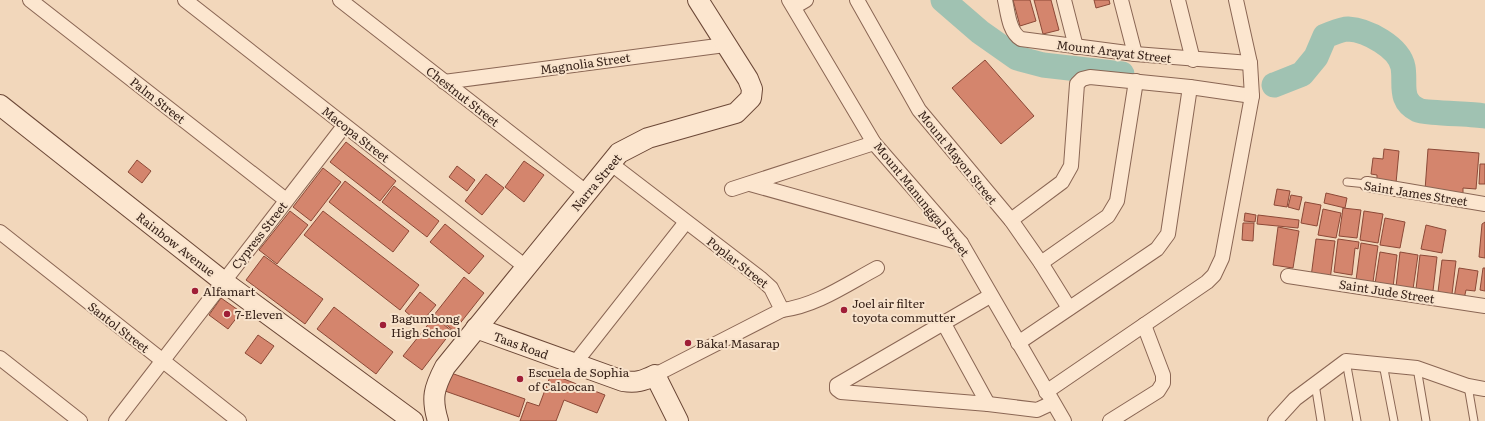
<svg xmlns="http://www.w3.org/2000/svg" width="1485" height="421" viewBox="0 0 1485 421" font-family="Literata,serif">
<rect width="100%" height="100%" fill="#f2d7bb"/>
<g fill="none" stroke-linecap="round" stroke-linejoin="round">
<g stroke="#a0c2b2" stroke-width="25">
<polyline points="943,0 980,32 1017,58 1043,65 1122,74"/>
<path d="M1274 85 1302 74 1316 57 1325 36C1331 34 1341 29 1348 29 1367 30 1399 47 1403 67 1406 84 1398 100 1418 110 1424 113 1473 114 1485 116"/>
</g>
</g>
<g fill="#d4856d" stroke="#8c4937">
<polygon points="1013,0 1030,0 1036,21 1020,26"/>
<polygon points="1034,0 1051,0 1059,30 1043,34"/>
<polygon points="1094,0 1109,0 1110,4 1096,8"/>
<polygon points="985,60 1034,116 1001,144 952,88"/>
<polygon points="346,142 396,181 380,201 330,162"/>
<polygon points="1384,149 1399,151 1396,183 1377,181 1377,175 1371,174 1373,158 1383,159"/>
<polygon points="1428,149 1479,153 1476,189 1463,188 1463,194 1425,190"/>
<polygon points="137,160 151,171 142,183 128,172"/>
<polygon points="524,161 544,175 524,202 505,187"/>
<polygon points="1480,164 1485,164 1485,184 1479,184"/>
<polygon points="457,166 475,180 467,191 449,177"/>
<polygon points="323,168 341,182 311,221 293,207"/>
<polygon points="486,174 504,188 482,215 465,201"/>
<polygon points="345,181 409,231 393,252 329,202"/>
<polygon points="394,186 439,221 427,237 382,202"/>
<polygon points="1277,189 1290,191 1287,207 1274,205"/>
<polygon points="1326,193 1347,198 1345,208 1324,203"/>
<polygon points="1291,195 1302,197 1299,210 1288,207"/>
<polygon points="1305,202 1321,205 1317,226 1301,223"/>
<polygon points="1343,208 1361,210 1357,238 1339,236"/>
<polygon points="1323,209 1341,213 1336,238 1318,235"/>
<polygon points="290,211 308,225 277,264 259,250"/>
<polygon points="323,211 419,285 400,310 304,235"/>
<polygon points="1364,211 1383,214 1378,243 1360,240"/>
<polygon points="1245,213 1256,215 1255,222 1244,221"/>
<polygon points="1258,215 1299,220 1298,228 1257,224"/>
<polygon points="1385,218 1405,222 1400,248 1380,245"/>
<polygon points="1485,222 1485,258 1479,257 1482,224"/>
<polygon points="1243,223 1254,223 1253,241 1242,240"/>
<polygon points="445,224 484,256 469,274 430,242"/>
<polygon points="1426,225 1446,230 1442,253 1421,249"/>
<polygon points="1278,227 1299,231 1293,268 1273,265"/>
<polygon points="1316,239 1335,241 1330,280 1311,277"/>
<polygon points="1338,239 1359,242 1358,249 1355,248 1352,275 1334,272"/>
<polygon points="1361,243 1378,246 1373,282 1356,280"/>
<polygon points="1380,252 1397,255 1393,287 1375,284"/>
<polygon points="1400,252 1418,255 1413,289 1396,287"/>
<polygon points="1420,255 1437,257 1433,291 1416,289"/>
<polygon points="264,256 323,299 305,324 246,280"/>
<polygon points="1442,260 1456,261 1452,294 1438,292"/>
<polygon points="1459,268 1478,271 1475,291 1466,290 1464,299 1454,298"/>
<polygon points="1483,268 1485,268 1485,291 1480,290"/>
<polygon points="464,277 484,293 454,331 434,315"/>
<polygon points="420,292 436,305 420,324 405,311"/>
<polygon points="221,298 241,312 228,329 209,315"/>
<polygon points="334,307 393,352 376,374 317,329"/>
<polygon points="434,317 452,331 422,370 403,356"/>
<polygon points="258,335 274,346 261,364 245,353"/>
<polygon points="451,373 525,399 519,417 445,391"/>
<polygon points="551,374 605,395 597,413 564,400 556,421 520,421 527,402 539,406"/>
</g>
<g fill="none" stroke-linecap="round" stroke-linejoin="round">
<g stroke="#8a6654" stroke-width="9">
<g id="lane">
<polyline points="1347,182 1367,184"/>
<polyline points="1346,361 1357,421"/>
<polyline points="1383,364 1394,421"/>
<polyline points="1417,368 1426,421"/>
<polyline points="1315,384 1321,421"/>
<polyline points="1468,386 1474,421"/>
</g>
</g>
<g stroke="#8a6654" stroke-width="16">
<g id="street">
<polyline points="30,0 286,200"/>
<polyline points="185,0 527,268"/>
<polyline points="340,0 586,192"/>
<polyline points="789,0 874,143 961,243 1064,421"/>
<polyline points="857,0 919,110 1011,220 1041,263 1069,308"/>
<path d="M1005 0C1008 13 1009 32 1021 39L1135 54 1250 63"/>
<polyline points="1064,0 1076,47"/>
<polyline points="1121,0 1135,54"/>
<polyline points="1178,0 1193,60"/>
<polyline points="794,7 806,0"/>
<polyline points="444,82 725,45"/>
<polyline points="610,163 760,278 771,288 782,310"/>
<polyline points="750,184 961,243"/>
<polyline points="1367,184 1485,204"/>
<polyline points="732,189 874,143"/>
<polyline points="1011,220 1062,182 1071,166 1077,84 1082,79 1090,77 1190,87 1252,96"/>
<polyline points="0,232 239,421"/>
<polyline points="1041,263 1108,216 1117,201 1136,81"/>
<polyline points="1288,276 1485,306"/>
<polyline points="990,296 837,385 837,389 841,392 988,404 1037,410 1052,403"/>
<polyline points="943,322 988,404"/>
<polyline points="1018,343 1157,249 1168,234 1190,87"/>
<polyline points="0,358 80,421"/>
<polyline points="575,363 686,222"/>
<path d="M655 375 782 310C816 306 847 284 877 268"/>
<polyline points="1046,392 1207,282 1214,275 1222,258 1252,96 1250,63 1236,0"/>
<polyline points="116,421 344,126"/>
<polyline points="1110,421 1158,391 1163,383 1163,375 1144,325"/>
<polyline points="1275,421 1295,399 1346,361 1417,368 1468,386 1485,389"/>
</g>
</g>
<g stroke="#6c4837" stroke-width="22">
<g id="secondary">
<polyline points="0,105 224,282 413,421"/>
<path d="M476 328 623 381C636 383 643 381 655 375L678 421"/>
<path d="M438 421C431 398 434 388 445 367L619 153 648 138 736 113 751 98 752 89 748 79 698 0"/>
</g>
</g>
<use href="#lane" stroke="#fce6cf" stroke-width="7"/>
<use href="#street" stroke="#fce6cf" stroke-width="14"/>
<use href="#secondary" stroke="#fce6cf" stroke-width="20"/>
</g>
<g fill="#9f1e37" stroke="#f8e3cc" stroke-width="1.5">
<circle cx="195" cy="291" r="4"/>
<circle cx="844" cy="310" r="4"/>
<circle cx="227" cy="314" r="4"/>
<circle cx="383" cy="325" r="4"/>
<circle cx="688" cy="343" r="4"/>
<circle cx="520" cy="379" r="4"/>
</g>
<g text-anchor="middle" dominant-baseline="central" stroke-width="4" stroke-linejoin="round" paint-order="stroke">
<g font-size="12" fill="#38231a" stroke="#f8e3cc">
<text transform="translate(1114 51) rotate(7)">Mount Arayat Street</text>
<text transform="translate(585 63) rotate(-8)">Magnolia Street</text>
<text transform="translate(463 96) rotate(38)">Chestnut Street</text>
<text transform="translate(158 100) rotate(38)">Palm Street</text>
<text transform="translate(356 134) rotate(38)">Macopa Street</text>
<text transform="translate(958 157) rotate(51)">Mount Mayon Street</text>
<text transform="translate(596 182) rotate(-50)">Narra Street</text>
<text transform="translate(1416 193) rotate(9)">Saint James Street</text>
<text transform="translate(922 199) rotate(51)">Mount Manunggal Street</text>
<text transform="translate(259 235) rotate(-52)">Cypress Street</text>
<text transform="translate(176 244) rotate(38)">Rainbow Avenue</text>
<text transform="translate(738 262) rotate(38)">Poplar Street</text>
<text transform="translate(1387 291) rotate(9)">Saint Jude Street</text>
<text transform="translate(119 327) rotate(38)">Santol Street</text>
<text transform="translate(521 345) rotate(20)">Taas Road</text>
</g>
<g font-size="12" fill="#38231a" stroke="#f8e3cc" text-anchor="start">
<text x="203" y="291">Alfamart</text>
<text x="852" y="303">Joel air filter<tspan x="852" dy="14">toyota commutter</tspan></text>
<text x="235" y="314">7-Eleven</text>
<text x="391" y="318">Bagumbong<tspan x="391" dy="14">High School</tspan></text>
<text x="696" y="343">Baka! Masarap</text>
<text x="528" y="372">Escuela de Sophia<tspan x="528" dy="14">of Caloocan</tspan></text>
</g>
</g>
</svg>
